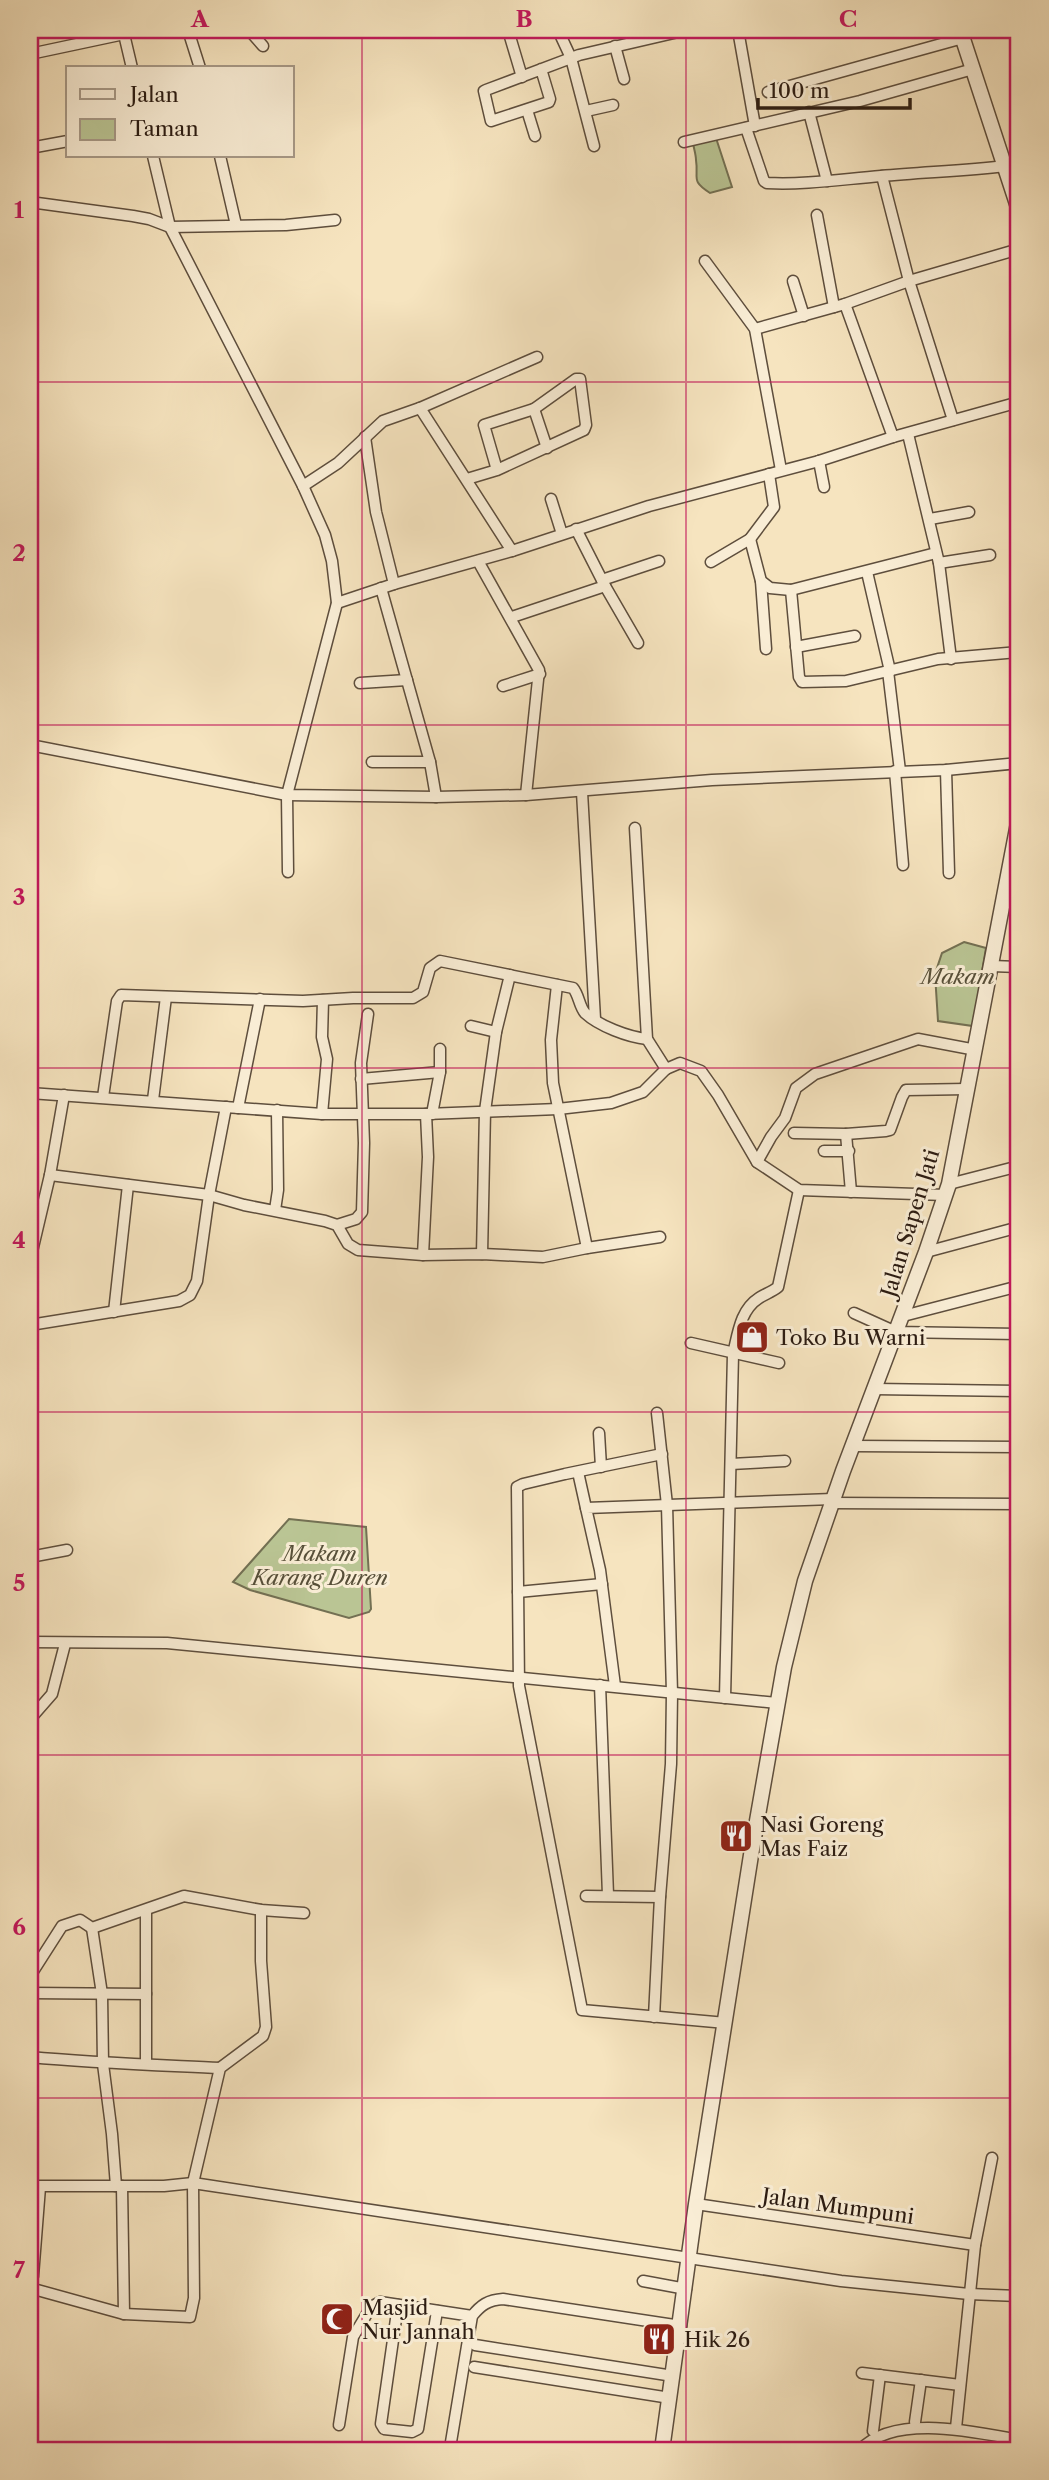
<svg xmlns="http://www.w3.org/2000/svg" width="1049" height="2480" viewBox="0 0 1049 2480" font-family="'Libre Caslon Text',serif">
<rect width="100%" height="100%" fill="#f6e4bf"/>
<filter id="stains"><feTurbulence type="fractalNoise" baseFrequency=".00286" numOctaves="4"/><feColorMatrix values="0 0 0 0 .2 0 0 0 0 .09 0 0 0 0 .02 0 0 0 .5 -.17"/></filter>
<radialGradient id="worn" r=".72"><stop offset=".6" stop-color="#630" stop-opacity="0"/><stop offset="1" stop-color="#630" stop-opacity=".3"/></radialGradient>
<g fill="#bac594" stroke="#737053" stroke-width="2">
<path d="M716 138 732 187 710 193C690 180 699 179 696 160 696 155 694 149 693 143Z"/>
<polygon points="964,942 986,948 973,1026 938,1021 935,974 942,953"/>
<polygon points="289,1519 366,1527 371,1609 369,1612 349,1618 250,1590 233,1582"/>
</g>
<g fill="none" stroke-linecap="round" stroke-linejoin="round">
<g stroke="#5e4e3d" stroke-width="13">
<g id="minor">
<polyline points="123,30 132,68"/>
<polyline points="188,30 200,68"/>
<polyline points="249,30 263,46"/>
<polyline points="508,30 522,77"/>
<polyline points="558,30 571,58 594,146"/>
<polyline points="738,30 755,126"/>
<polyline points="615,46 624,79"/>
<polyline points="30,54 143,30"/>
<polyline points="541,69 550,99 549,102 491,121 484,91 486,90 579,55 687,30"/>
<polyline points="768,92 963,38"/>
<polyline points="527,110 535,136"/>
<polyline points="586,111 613,105"/>
<polyline points="809,112 827,181"/>
<path d="M746 128 764 181 767 183C805 185 843 179 881 176 922 172 964 171 1005 166"/>
<polyline points="684,142 860,101 973,69"/>
<polyline points="30,148 68,141"/>
<polyline points="153,156 170,227 303,486 325,535 332,561 337,603 287,795 436,797 526,795 712,780 946,770 1019,763"/>
<polyline points="220,156 236,225"/>
<polyline points="882,176 909,281 953,420"/>
<polyline points="30,202 133,216 149,219 170,227 286,225 335,220"/>
<polyline points="817,215 834,307"/>
<polyline points="705,261 755,329 781,470"/>
<polyline points="793,281 804,316"/>
<polyline points="845,304 893,437"/>
<polyline points="755,329 845,304 909,281 1019,249"/>
<polyline points="420,408 512,551"/>
<polyline points="534,409 547,448"/>
<polyline points="908,434 939,563 951,659"/>
<polyline points="365,437 376,512 394,584"/>
<polyline points="819,461 824,487"/>
<polyline points="467,479 497,470 584,430 586,425 580,379 576,379 534,409 484,425 497,470"/>
<polyline points="303,486 338,463 383,421 420,408 537,357"/>
<polyline points="551,499 562,534"/>
<polyline points="930,519 969,512"/>
<polyline points="576,529 605,586 638,643"/>
<polyline points="750,539 761,581 770,588 791,590 936,553"/>
<polyline points="478,561 539,670 526,795"/>
<polyline points="711,562 750,539 774,507 769,474"/>
<polyline points="939,563 990,555"/>
<polyline points="867,572 890,671"/>
<polyline points="602,580 659,561"/>
<polyline points="761,581 766,649"/>
<polyline points="381,588 430,762 436,797"/>
<polyline points="791,590 799,677 802,682 846,681 938,659 1019,652"/>
<polyline points="337,603 394,584 512,551 649,506 819,461 893,437 1019,402"/>
<polyline points="512,617 605,586"/>
<polyline points="796,647 855,636"/>
<polyline points="888,671 900,771"/>
<polyline points="360,683 407,680"/>
<polyline points="503,686 540,674"/>
<polyline points="30,745 287,795 288,872"/>
<polyline points="372,762 430,762"/>
<polyline points="946,770 949,873"/>
<polyline points="895,771 903,865"/>
<polyline points="582,792 595,1019"/>
<polyline points="992,966 1019,967"/>
<polyline points="557,985 551,1040 553,1083 587,1248"/>
<polyline points="471,1026 496,1032"/>
<polyline points="666,1069 680,1063 701,1071 718,1095 757,1162 799,1190 945,1195"/>
<polyline points="361,1079 440,1072"/>
<polyline points="30,1093 322,1114 426,1114 558,1109 611,1103 643,1092 666,1069 647,1039 635,828"/>
<path d="M103 1097 117 1001 121 995 303 1001 353 998H413L423 992 430 968 440 961 573 988C579 995 579 1006 585 1013 599 1026 628 1037 647 1039"/>
<polyline points="153,1100 166,997"/>
<polyline points="238,1108 260,999"/>
<polyline points="322,1114 327,1059 322,1037 323,1000"/>
<polyline points="432,1114 440,1072 440,1049"/>
<polyline points="794,1133 846,1134 886,1131 890,1130 902,1097 906,1090 967,1089"/>
<polyline points="846,1134 851,1192"/>
<polyline points="824,1151 849,1151"/>
<polyline points="757,1162 771,1137 785,1118 796,1088 815,1074 918,1039 976,1050"/>
<polyline points="50,1175 209,1195 244,1205 325,1221 337,1225 348,1244 358,1250 423,1255 482,1254 543,1257 587,1248 660,1237"/>
<polyline points="949,1184 1019,1166"/>
<polyline points="275,1210 278,1190 277,1110"/>
<polyline points="337,1225 356,1219 362,1212 364,1143 361,1063 368,1014"/>
<polyline points="926,1252 1019,1227"/>
<polyline points="482,1254 485,1111 496,1032 510,975"/>
<polyline points="423,1255 428,1157 426,1114"/>
<polyline points="30,1260 50,1175 64,1095"/>
<polyline points="114,1312 128,1185"/>
<polyline points="854,1313 896,1332 1019,1334"/>
<polyline points="903,1316 1019,1286"/>
<polyline points="30,1325 179,1301 190,1295 197,1281 209,1195 226,1107"/>
<polyline points="691,1343 779,1363"/>
<polyline points="874,1389 1019,1391"/>
<polyline points="599,1433 601,1467"/>
<polyline points="853,1446 1019,1447"/>
<polyline points="662,1454 565,1474 523,1484 517,1487 519,1686 582,2010 726,2023"/>
<polyline points="731,1464 785,1461"/>
<polyline points="578,1472 586,1508"/>
<polyline points="832,1503 1019,1504"/>
<polyline points="30,1557 67,1550"/>
<polyline points="518,1592 602,1584"/>
<polyline points="30,1642 167,1643 777,1703"/>
<polyline points="600,1685 608,1895"/>
<polyline points="615,1686 600,1570 586,1508 833,1499"/>
<path d="M725 1698 733 1354C738 1334 740 1310 759 1298 765 1294 772 1292 778 1287L799 1190"/>
<polyline points="30,1766 31,1718 52,1694 65,1644"/>
<polyline points="586,1896 660,1897"/>
<polyline points="92,1928 102,1994 103,2064 112,2134 116,2186"/>
<polyline points="30,1976 62,1926 80,1920 92,1928 184,1896 261,1910 304,1913"/>
<polyline points="30,1993 146,1994"/>
<polyline points="654,2017 660,1897 671,1764 672,1693 667,1505 657,1413"/>
<path d="M30 2057C93 2063 157 2065 220 2068"/>
<polyline points="146,2063 146,1910"/>
<polyline points="30,2186 164,2186 193,2183 841,2281 969,2294 1019,2296"/>
<polyline points="122,2186 124,2314"/>
<polyline points="696,2204 975,2245"/>
<polyline points="643,2281 686,2289"/>
<polyline points="30,2285 33,2276 40,2187"/>
<polyline points="30,2288 124,2314 190,2317 194,2298 193,2183 220,2068 263,2036 266,2027 261,1961 261,1910"/>
<polyline points="398,2305 381,2424 384,2429 412,2432 418,2429 437,2311"/>
<polyline points="475,2345 673,2376"/>
<polyline points="474,2367 670,2398"/>
<polyline points="862,2373 960,2385"/>
<polyline points="915,2422 921,2380"/>
<polyline points="339,2425 353,2337 371,2307 380,2302 472,2316"/>
<polyline points="956,2428 975,2245 992,2158"/>
<polyline points="873,2431 880,2375"/>
<path d="M451 2442 472 2316C481 2305 488 2300 503 2299L681 2326"/>
<path d="M860 2450C894 2413 975 2432 1019 2440"/>
</g>
</g>
<g stroke="#5e4e3d" stroke-width="17">
<g id="tertiary">
<polyline points="960,30 1019,210"/>
<polyline points="662,2450 696,2204 751,1855 784,1667 805,1581 843,1471 926,1252 949,1184 1019,818"/>
</g>
</g>
<use href="#minor" stroke="#f9edd5" stroke-width="10"/>
<use href="#tertiary" stroke="#f9edd5" stroke-width="14"/>
</g>
<path fill="none" stroke="#c2185b" stroke-width="2" stroke-opacity="0.55" d="M362 30V2450M686 30V2450M30 382H1019M30 725H1019M30 1068H1019M30 1412H1019M30 1755H1019M30 2098H1019"/>
<defs>
<g id="shop-square" transform="scale(1.75)"><rect x="-9" y="-9" width="18" height="18" rx="4" fill="#8f2418" stroke="#f9edd5"/><path d="M-5-2.5h2.3a2.7 3.5 0 0 1 5.4 0H5L5.5 6h-11ZM-1.5-2.5h3a1.5 2.3 0 0 0-3 0Z" fill="#fff"/></g>
<g id="restaurant-square" transform="scale(1.75)"><rect x="-9" y="-9" width="18" height="18" rx="4" fill="#8f2418" stroke="#f9edd5"/><path d="M-5-6h1v4h1v-4h1v4h1v-4h1v5L-1.5 .5V6h-2V.5L-5-1ZM5-6V6H3V1.5H1.5Q1.5-4 5-6Z" fill="#fff"/></g>
<g id="mosque-square" transform="scale(1.75)"><rect x="-9" y="-9" width="18" height="18" rx="4" fill="#8f2418" stroke="#f9edd5"/><path d="M3.5-4.9A6 6 0 1 0 3.5 4.9A5 5 0 1 1 3.5-4.9Z" fill="#fff"/></g>
</defs>
<g fill-rule="evenodd">
<use href="#shop-square" x="752" y="1337"/>
<use href="#restaurant-square" x="736" y="1836"/>
<use href="#mosque-square" x="337" y="2319"/>
<use href="#restaurant-square" x="659" y="2339"/>
</g>
<g text-anchor="middle" dominant-baseline="central" stroke-width="6" stroke-linejoin="round" paint-order="stroke">
<g font-size="21" font-style="italic" fill="#574f39" stroke="#f9edd5">
<text x="958" y="976">Makam</text>
<text x="320" y="1553">Makam<tspan x="320" dy="24">Karang Duren</tspan></text>
</g>
<g font-size="21" fill="#2c1c12" stroke="#f9edd5">
<text transform="translate(910 1223) rotate(-73)">Jalan Sapen Jati</text>
<text transform="translate(838 2206) rotate(8)">Jalan Mumpuni</text>
</g>
<g font-size="21" fill="#2c1c12" stroke="#f9edd5" text-anchor="start">
<text x="776" y="1337">Toko Bu Warni</text>
<text x="760" y="1824">Nasi Goreng<tspan x="760" dy="24">Mas Faiz</tspan></text>
<text x="362" y="2307">Masjid<tspan x="362" dy="24">Nur Jannah</tspan></text>
<text x="684" y="2339">Hik 26</text>
</g>
</g>
<rect width="1049" height="2480" fill="none" stroke="#f6e4bf" stroke-width="77"/>
<rect x="66" y="66" width="228" height="91" fill="#f9edd5" stroke="#a79987" stroke-width="2"/>
<rect x="80" y="89" width="35" height="10" fill="#f9edd5" stroke="#a79987" stroke-width="2"/>
<text x="130" y="102" font-size="21" fill="#2c1c12">Jalan</text>
<rect x="80" y="119" width="35" height="21" fill="#bac594" stroke="#a79987" stroke-width="2"/>
<text x="130" y="136" font-size="21" fill="#2c1c12">Taman</text>
<path d="M758 98v10h152v-10" fill="none" stroke="#2c1c12" stroke-width="3.5"/>
<text x="769" y="98" font-size="21" fill="#2c1c12" stroke="#f9edd5" stroke-width="5" paint-order="stroke">100 m</text>
<rect x="38" y="38" width="972" height="2404" fill="none" stroke="#c2185b" stroke-width="2.5"/>
<g font-size="23" text-anchor="middle" font-weight="bold" fill="#c2185b">
<text x="200" y="27">A</text>
<text x="524" y="27">B</text>
<text x="848" y="27">C</text>
<text x="19" y="218">1</text>
<text x="19" y="561">2</text>
<text x="19" y="905">3</text>
<text x="19" y="1248">4</text>
<text x="19" y="1591">5</text>
<text x="19" y="1935">6</text>
<text x="19" y="2278">7</text>
</g>
<rect width="100%" height="100%" filter="url(#stains)"/>
<rect width="100%" height="100%" fill="url(#worn)"/>
</svg>
